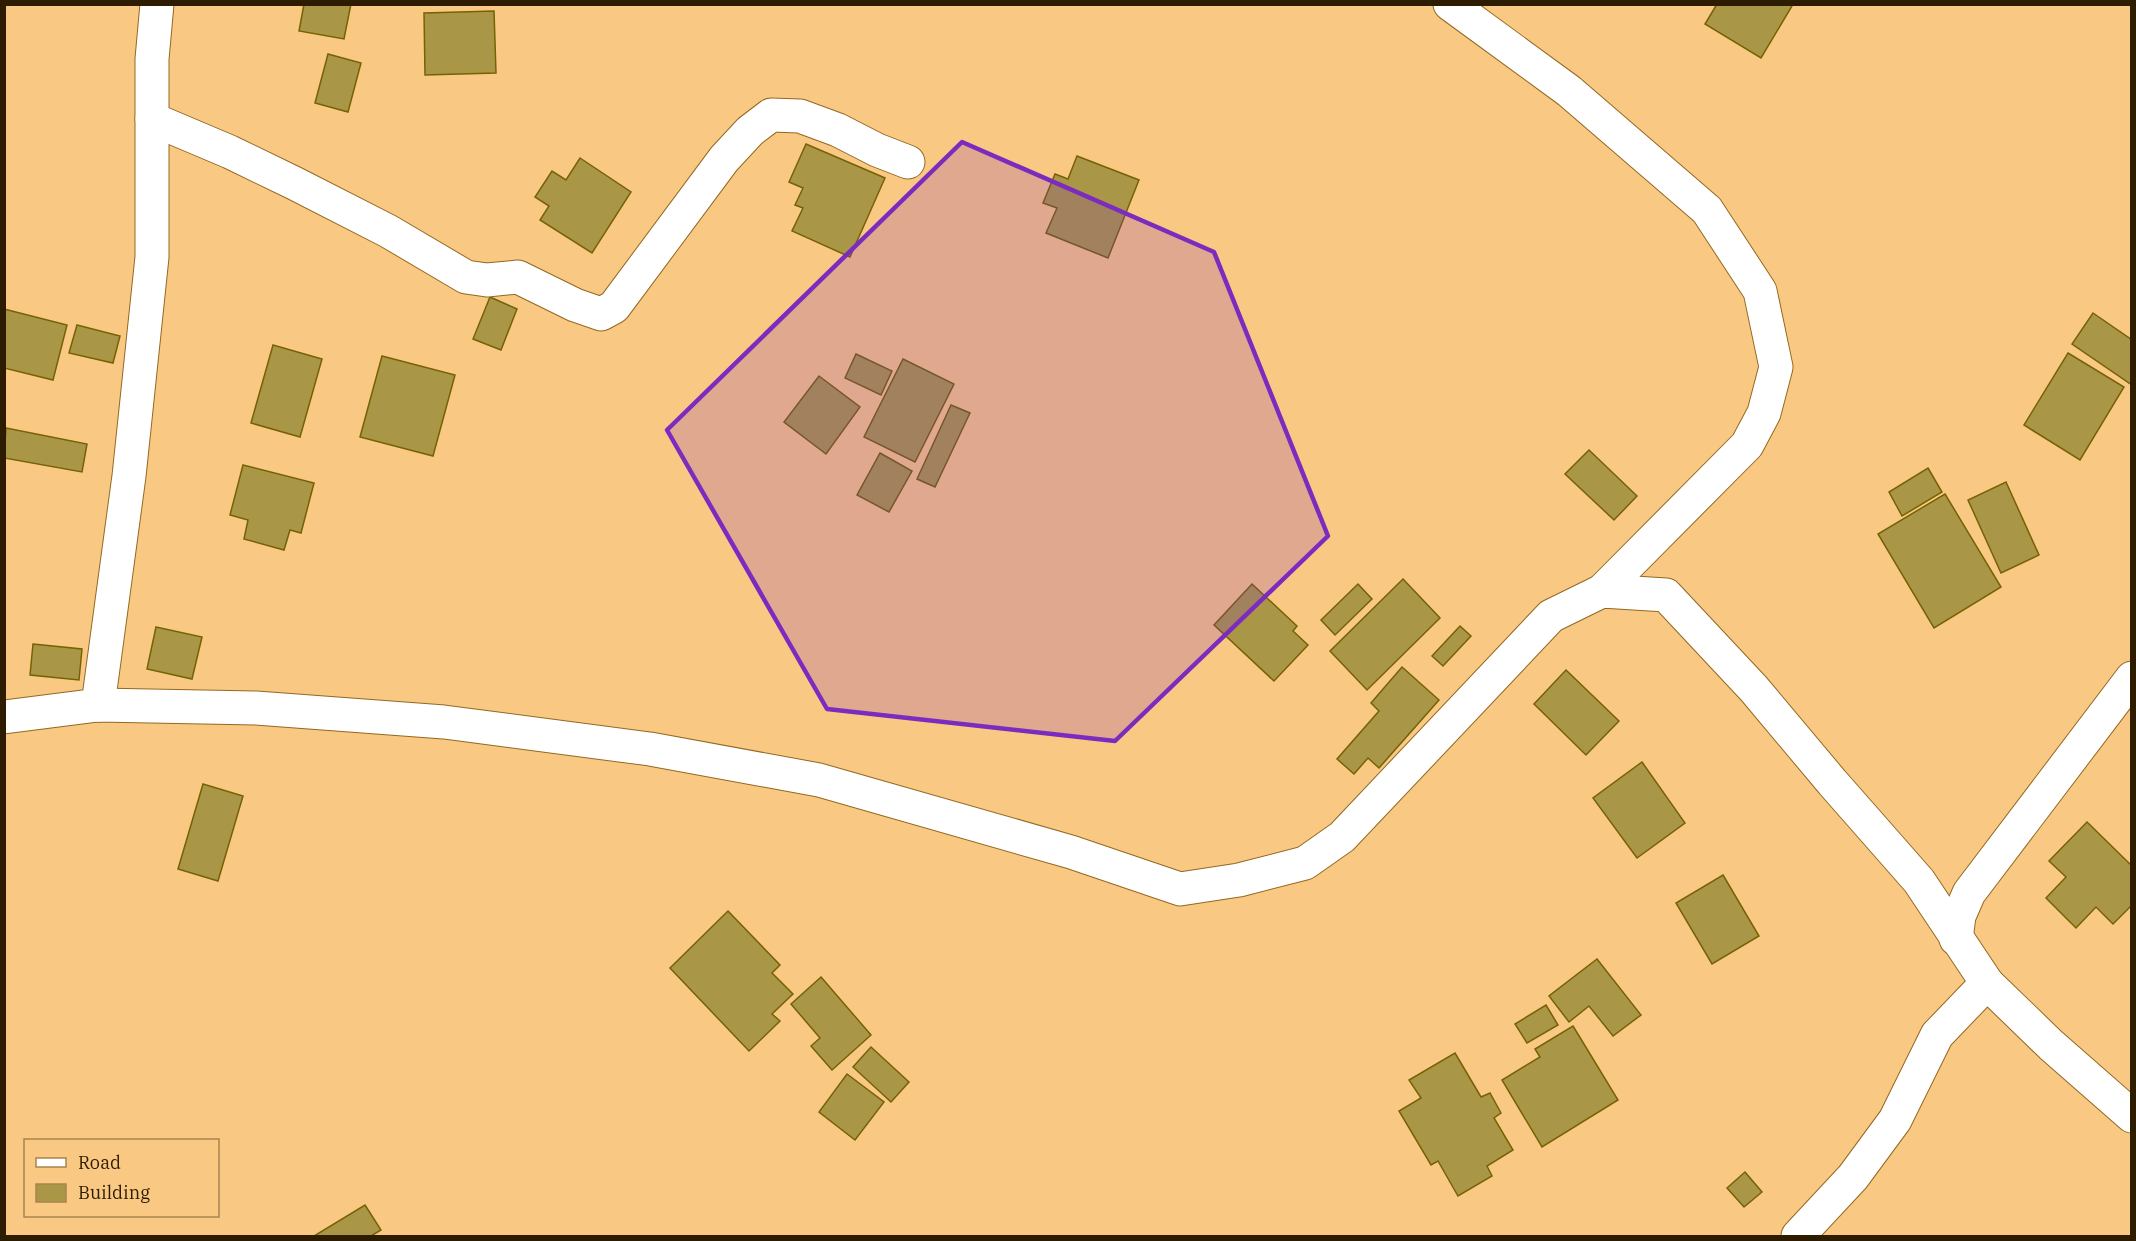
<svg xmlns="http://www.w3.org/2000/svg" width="2136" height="1241" viewBox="0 0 2136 1241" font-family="'IBM Plex Serif',serif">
<rect width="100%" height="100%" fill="#f9c984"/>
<g fill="#aa9647" stroke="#766203" stroke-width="1.5">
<polygon points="304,4 351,4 344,39 299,31"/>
<polygon points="1717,4 1789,4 1792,6 1761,58 1705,24"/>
<polygon points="494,11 496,73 425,75 424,13"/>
<polygon points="328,54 361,63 348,112 315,103"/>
<polygon points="806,144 885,178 850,257 792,231 803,208 795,205 803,188 789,182"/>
<polygon points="1077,156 1139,180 1108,258 1046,233 1057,208 1043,203 1055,174 1068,179"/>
<polygon points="580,158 631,192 592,253 540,220 549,206 535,197 552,171 566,180"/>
<polygon points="490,297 517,309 501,350 473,339"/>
<polygon points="4,309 67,325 53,380 4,368"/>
<polygon points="2093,313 2132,340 2132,385 2072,344"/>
<polygon points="77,325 120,336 113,363 69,353"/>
<polygon points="273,345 322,359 300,437 251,423"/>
<polygon points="2068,353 2124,387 2080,460 2024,425"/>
<polygon points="856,354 892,371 881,395 845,378"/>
<polygon points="382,356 455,375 433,456 360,437"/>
<polygon points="903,359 954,384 915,462 864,437"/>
<polygon points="819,376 860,407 826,454 784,422"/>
<polygon points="951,405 970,413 935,487 917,479"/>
<polygon points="6,428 87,444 82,472 4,458"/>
<polygon points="1589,450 1637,496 1614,520 1565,474"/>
<polygon points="880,453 912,471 889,512 857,495"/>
<polygon points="243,465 314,483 301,533 290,530 284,550 244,539 248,520 230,515"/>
<polygon points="1928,468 1942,492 1902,516 1889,492"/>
<polygon points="2006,482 2039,555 2001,573 1968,500"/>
<polygon points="1945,494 2001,587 1934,628 1878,534"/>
<polygon points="1403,579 1440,618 1367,690 1330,651"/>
<polygon points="1252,584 1297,626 1293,631 1308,645 1274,681 1214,625"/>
<polygon points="1358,584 1372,599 1335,635 1321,620"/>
<polygon points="1460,626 1471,636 1443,666 1432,656"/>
<polygon points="156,627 202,637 192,679 147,669"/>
<polygon points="33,644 82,649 79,680 30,675"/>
<polygon points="1402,667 1439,700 1379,768 1368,758 1354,774 1337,759 1379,711 1371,703"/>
<polygon points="1566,670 1619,721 1586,755 1534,704"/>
<polygon points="1642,762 1685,823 1637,858 1593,798"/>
<polygon points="203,784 243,796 218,881 178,869"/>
<polygon points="2087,822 2132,866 2132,905 2113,924 2096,907 2076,928 2046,898 2066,877 2049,861"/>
<polygon points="1723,875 1759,936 1712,964 1676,903"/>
<polygon points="728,911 780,965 772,973 793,994 772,1014 780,1021 749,1051 670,968"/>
<polygon points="1597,959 1641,1015 1613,1036 1589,1006 1569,1022 1549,996"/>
<polygon points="821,977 871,1035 832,1070 811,1046 820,1038 791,1004"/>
<polygon points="1546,1005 1558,1025 1527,1043 1515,1024"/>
<polygon points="1573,1026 1618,1100 1542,1147 1502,1080 1540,1057 1535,1049"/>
<polygon points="871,1047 909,1082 891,1102 853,1067"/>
<polygon points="1455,1053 1481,1097 1490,1093 1501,1113 1494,1118 1513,1150 1487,1166 1492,1176 1458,1196 1438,1161 1431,1165 1399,1111 1421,1098 1409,1080"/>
<polygon points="847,1074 884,1102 855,1140 819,1112"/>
<polygon points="1745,1172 1762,1192 1744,1207 1727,1188"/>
<polygon points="365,1205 381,1230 371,1236 314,1236"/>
</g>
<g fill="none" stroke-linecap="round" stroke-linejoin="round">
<g stroke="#936820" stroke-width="35">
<g id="minor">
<polyline points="1450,4 1569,91 1707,210 1760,291 1776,367 1764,413 1747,445 1602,591"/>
<polyline points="152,119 230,152 294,183 388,231 466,277 487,280 518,277 575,305 601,314 614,307 724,159 750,131 771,115 800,116 838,130 877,150 908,162"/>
<polyline points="98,705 129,476 152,257 152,59 157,4"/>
<polyline points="4,717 98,705 256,708 444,722 650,749 819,780 1071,852 1180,889 1239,880 1305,863 1342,837 1551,616 1602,591 1666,595 1754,689 1832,782 1919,881 1987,983 2051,1045 2132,1116"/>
<polyline points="1956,939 1959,916 1969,893 2132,678"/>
<polyline points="1798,1236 1853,1177 1895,1120 1937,1035 1987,983"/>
</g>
</g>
<use href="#minor" stroke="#fff" stroke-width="33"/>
</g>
<path fill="#7b2cbf" fill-opacity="0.2" stroke="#7b2cbf" stroke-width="4.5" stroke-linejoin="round" d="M962 142 1214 252 1328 536 1115 741 827 709 667 430Z"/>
<rect width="2136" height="1241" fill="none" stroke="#2e1c00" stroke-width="12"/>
<rect x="24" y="1139" width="195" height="78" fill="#f9c984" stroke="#a8844f" stroke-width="1.5"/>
<rect x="36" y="1158" width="30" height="9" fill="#ffffff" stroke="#a8844f" stroke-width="1.5"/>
<text x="78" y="1169" font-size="18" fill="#2e1c00">Road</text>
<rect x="36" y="1184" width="30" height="18" fill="#aa9647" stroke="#a8844f" stroke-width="1.5"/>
<text x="78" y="1199" font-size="18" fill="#2e1c00">Building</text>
</svg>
